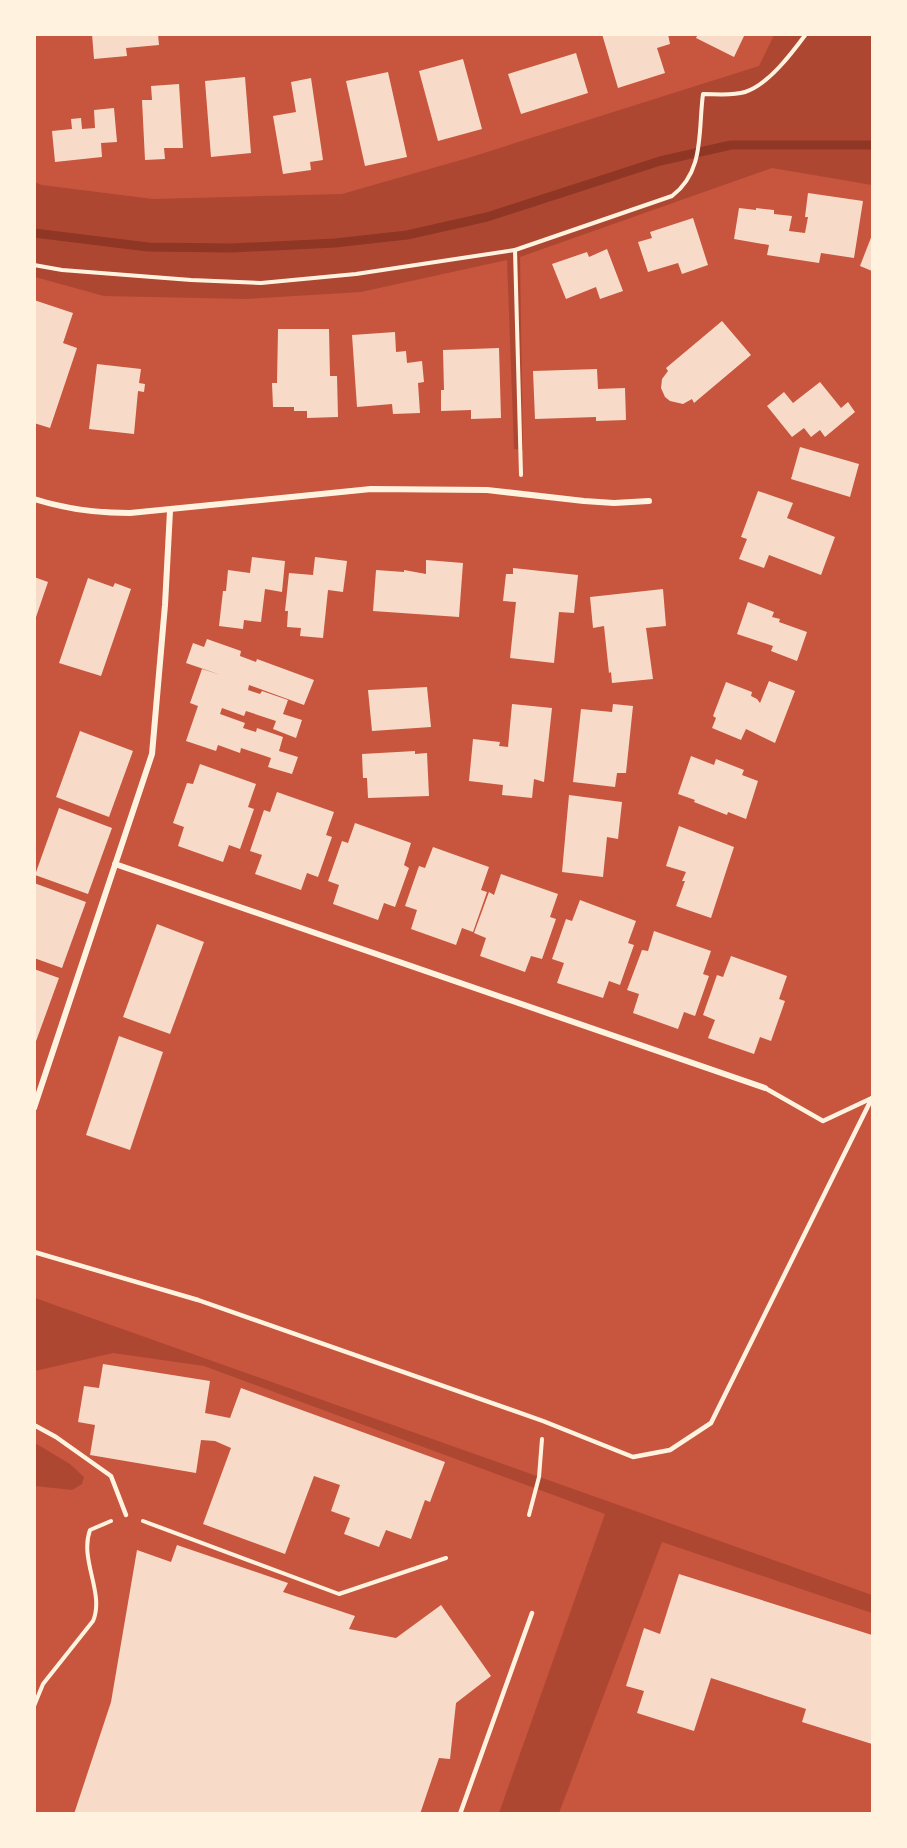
<svg xmlns="http://www.w3.org/2000/svg" width="907" height="1848" viewBox="0 0 907 1848" font-family="'Noto Sans',sans-serif">
<rect width="100%" height="100%" fill="#c8553d"/>
<g fill="#ae4732">
<polygon points="774,35 872,35 872,185 772,168 520,257 523,450 514,449 507,260 361,292 246,299 104,296 35,277 34,182 42,185 153,199 342,194 468,158 759,66"/>
<polygon points="35,1298 872,1595 872,1613 662,1542 559,1813 499,1813 605,1514 204,1366 113,1353 35,1371"/>
<polygon points="35,1443 70,1464 84,1477 82,1484 72,1490 35,1486"/>
</g>
<g fill="none" stroke-linecap="round" stroke-linejoin="round">
<polyline stroke="#8f3625" stroke-width="9" points="34,233 148,247 231,248 335,243 407,235 487,217 660,161 731,145 872,145"/>
</g>
<g fill="#f7dbc8">
<polygon points="92,34 158,34 159,45 126,48 127,56 94,59"/>
<polygon points="602,34 668,34 670,44 657,48 665,73 618,88"/>
<polygon points="698,34 745,34 734,57 696,38"/>
<polygon points="576,53 588,93 521,114 508,74"/>
<polygon points="463,59 482,129 438,141 419,71"/>
<polygon points="388,72 407,157 365,166 346,81"/>
<polygon points="245,77 251,153 211,157 205,81"/>
<polygon points="311,78 323,160 310,162 311,170 283,174 273,116 296,112 291,82"/>
<polygon points="179,84 183,148 164,148 165,159 145,160 142,100 152,100 151,86"/>
<polygon points="114,108 117,142 101,143 102,157 55,162 52,131 72,129 71,119 81,118 82,129 95,128 94,110"/>
<polygon points="808,193 863,201 854,258 821,253 819,263 767,255 769,245 734,239 739,208 756,210 756,208 774,210 774,214 792,216 789,231 805,233 808,217 805,217"/>
<polygon points="693,218 708,265 682,274 678,263 648,272 638,242 652,238 650,232"/>
<polygon points="872,235 872,271 860,266"/>
<polygon points="607,249 623,291 600,299 596,287 566,299 552,264 587,252 589,257"/>
<polygon points="34,300 73,313 63,343 77,348 50,428 34,423"/>
<polygon points="722,321 751,355 694,403 692,399 683,404 670,401 665,397 661,388 662,379 668,371 666,368"/>
<polygon points="278,329 329,329 330,376 337,376 338,417 307,418 307,411 294,411 294,407 273,407 272,383 277,383"/>
<polygon points="395,332 396,352 406,351 407,363 422,361 424,382 418,383 420,413 393,414 392,404 357,407 352,335"/>
<polygon points="499,348 501,418 471,419 471,410 441,411 441,390 444,390 443,350"/>
<polygon points="97,364 141,369 139,383 145,384 144,392 138,391 134,434 89,429"/>
<polygon points="597,369 598,389 625,388 626,420 596,421 596,417 535,419 533,371"/>
<polygon points="820,382 841,408 848,402 855,412 825,437 820,430 811,437 804,428 792,437 767,406 784,392 793,403"/>
<polygon points="800,447 859,464 850,497 791,479"/>
<polygon points="758,491 793,503 787,518 835,537 821,575 769,555 764,568 739,559 747,539 741,537"/>
<polygon points="252,557 285,561 282,592 265,589 261,622 244,620 243,629 219,626 223,591 226,591 228,570 250,573"/>
<polygon points="315,557 347,561 343,592 328,590 323,638 300,636 301,628 287,627 288,611 285,611 289,573 313,575"/>
<polygon points="426,560 463,563 459,617 373,611 376,570 404,572 404,570 426,574"/>
<polygon points="513,568 578,575 574,613 559,612 554,663 510,658 516,602 503,601 506,574 513,574"/>
<polygon points="34,577 48,582 35,620 34,620"/>
<polygon points="88,578 113,587 115,583 131,589 101,676 59,663"/>
<polygon points="663,589 666,626 646,628 653,679 612,683 611,672 609,673 604,626 593,628 590,597"/>
<polygon points="748,602 774,612 772,617 780,619 779,622 807,632 797,661 771,651 773,646 737,634"/>
<polygon points="207,639 241,651 240,656 256,662 257,659 314,680 304,705 249,685 248,690 260,694 262,691 288,700 283,714 302,720 296,738 273,729 276,721 246,711 244,716 222,708 220,714 245,723 243,728 256,732 257,728 283,737 279,751 298,757 292,774 268,767 271,758 241,748 240,753 218,745 216,751 186,741 198,706 190,703 202,669 221,675 186,663 193,643 204,647"/>
<polygon points="769,681 795,691 775,743 746,729 741,740 712,728 716,718 713,716 726,682 752,692 751,696 757,699 760,703"/>
<polygon points="427,687 431,727 372,731 368,690"/>
<polygon points="512,704 552,708 544,782 534,779 532,798 502,795 503,785 469,781 473,739 500,742 499,746 508,747"/>
<polygon points="613,704 633,706 626,773 617,773 615,787 573,782 581,709 612,712"/>
<polygon points="80,731 133,751 109,817 56,797"/>
<polygon points="415,751 415,754 427,753 429,796 368,798 367,778 363,778 362,754"/>
<polygon points="691,756 714,765 716,759 744,770 742,775 758,781 746,819 728,812 727,815 694,802 695,800 678,794"/>
<polygon points="200,764 256,784 248,807 254,809 240,849 229,845 223,862 178,846 184,827 173,823 187,783 193,784"/>
<polygon points="277,792 334,812 326,835 332,837 318,877 307,873 301,890 255,874 262,855 250,851 264,810 270,812"/>
<polygon points="569,795 622,802 618,839 607,837 603,877 562,872"/>
<polygon points="59,808 112,828 88,894 35,875"/>
<polygon points="355,823 411,843 404,865 409,868 395,907 384,903 378,920 333,904 339,885 328,881 342,841 348,843"/>
<polygon points="679,826 734,847 711,918 676,906 685,881 682,881 686,872 666,866"/>
<polygon points="433,847 489,867 481,890 487,892 473,932 462,928 456,945 411,929 417,910 405,906 419,866 425,868"/>
<polygon points="501,874 558,894 550,917 556,919 542,959 531,956 525,972 480,956 486,938 474,933 489,892 494,895"/>
<polygon points="34,883 86,902 62,968 34,958"/>
<polygon points="580,900 636,921 628,943 634,945 620,985 609,981 603,998 557,983 564,963 552,959 566,919 572,921"/>
<polygon points="157,924 204,942 170,1034 123,1017"/>
<polygon points="654,931 711,951 703,974 709,976 695,1016 684,1012 678,1029 633,1013 639,994 627,990 642,950 648,951"/>
<polygon points="731,956 787,976 779,999 785,1001 771,1041 760,1037 754,1054 708,1038 715,1020 703,1015 717,975 723,977"/>
<polygon points="34,969 59,978 35,1044 34,1044"/>
<polygon points="119,1036 163,1052 130,1150 86,1135"/>
<polygon points="103,1364 210,1381 205,1413 230,1418 241,1388 445,1462 430,1502 425,1500 411,1539 386,1530 379,1547 344,1534 350,1518 331,1511 340,1485 314,1476 285,1554 203,1524 231,1448 215,1441 201,1440 196,1473 90,1455 95,1425 78,1422 84,1386 99,1388"/>
<polygon points="177,1545 288,1583 283,1592 355,1616 349,1629 396,1638 441,1605 491,1676 456,1703 450,1759 439,1758 420,1814 74,1814 111,1702 137,1550 171,1562"/>
<polygon points="679,1574 872,1635 872,1744 802,1722 806,1709 711,1678 694,1731 637,1713 644,1691 626,1686 644,1628 660,1634"/>
</g>
<g fill="none" stroke-linecap="round" stroke-linejoin="round">
<g stroke="#fff3e0" stroke-width="4">
<polyline points="515,250 521,475"/>
<path d="M34 265 62 270 191 280 261 283 356 274 515 250 672 196C705 171 698 131 703 94 716 94 732 96 745 92 768 85 792 53 806 34"/>
<polyline points="529,1515 539,1477 542,1439"/>
<polyline points="143,1521 339,1594 446,1558"/>
<path d="M34 1706 43 1684 93 1621C105 1593 79 1560 90 1530L111 1521"/>
</g>
<g stroke="#fff3e0" stroke-width="4.5">
<polyline points="765,1088 823,1121 872,1098"/>
<polyline points="34,1252 198,1300 543,1421 633,1457 670,1450 711,1423 872,1098"/>
<polyline points="34,1425 56,1437 111,1476 126,1515"/>
<polyline points="460,1814 532,1613"/>
</g>
<g stroke="#fff3e0" stroke-width="6">
<path d="M34 499C66 509 97 513 130 513L371 489 487 490 584 501 614 503 649 501"/>
<polyline points="115,864 765,1088"/>
<polyline points="34,1108 152,754 165,605 170,511"/>
</g>
</g>
<rect width="907" height="1848" fill="none" stroke="#fff3e0" stroke-width="72"/>
</svg>
